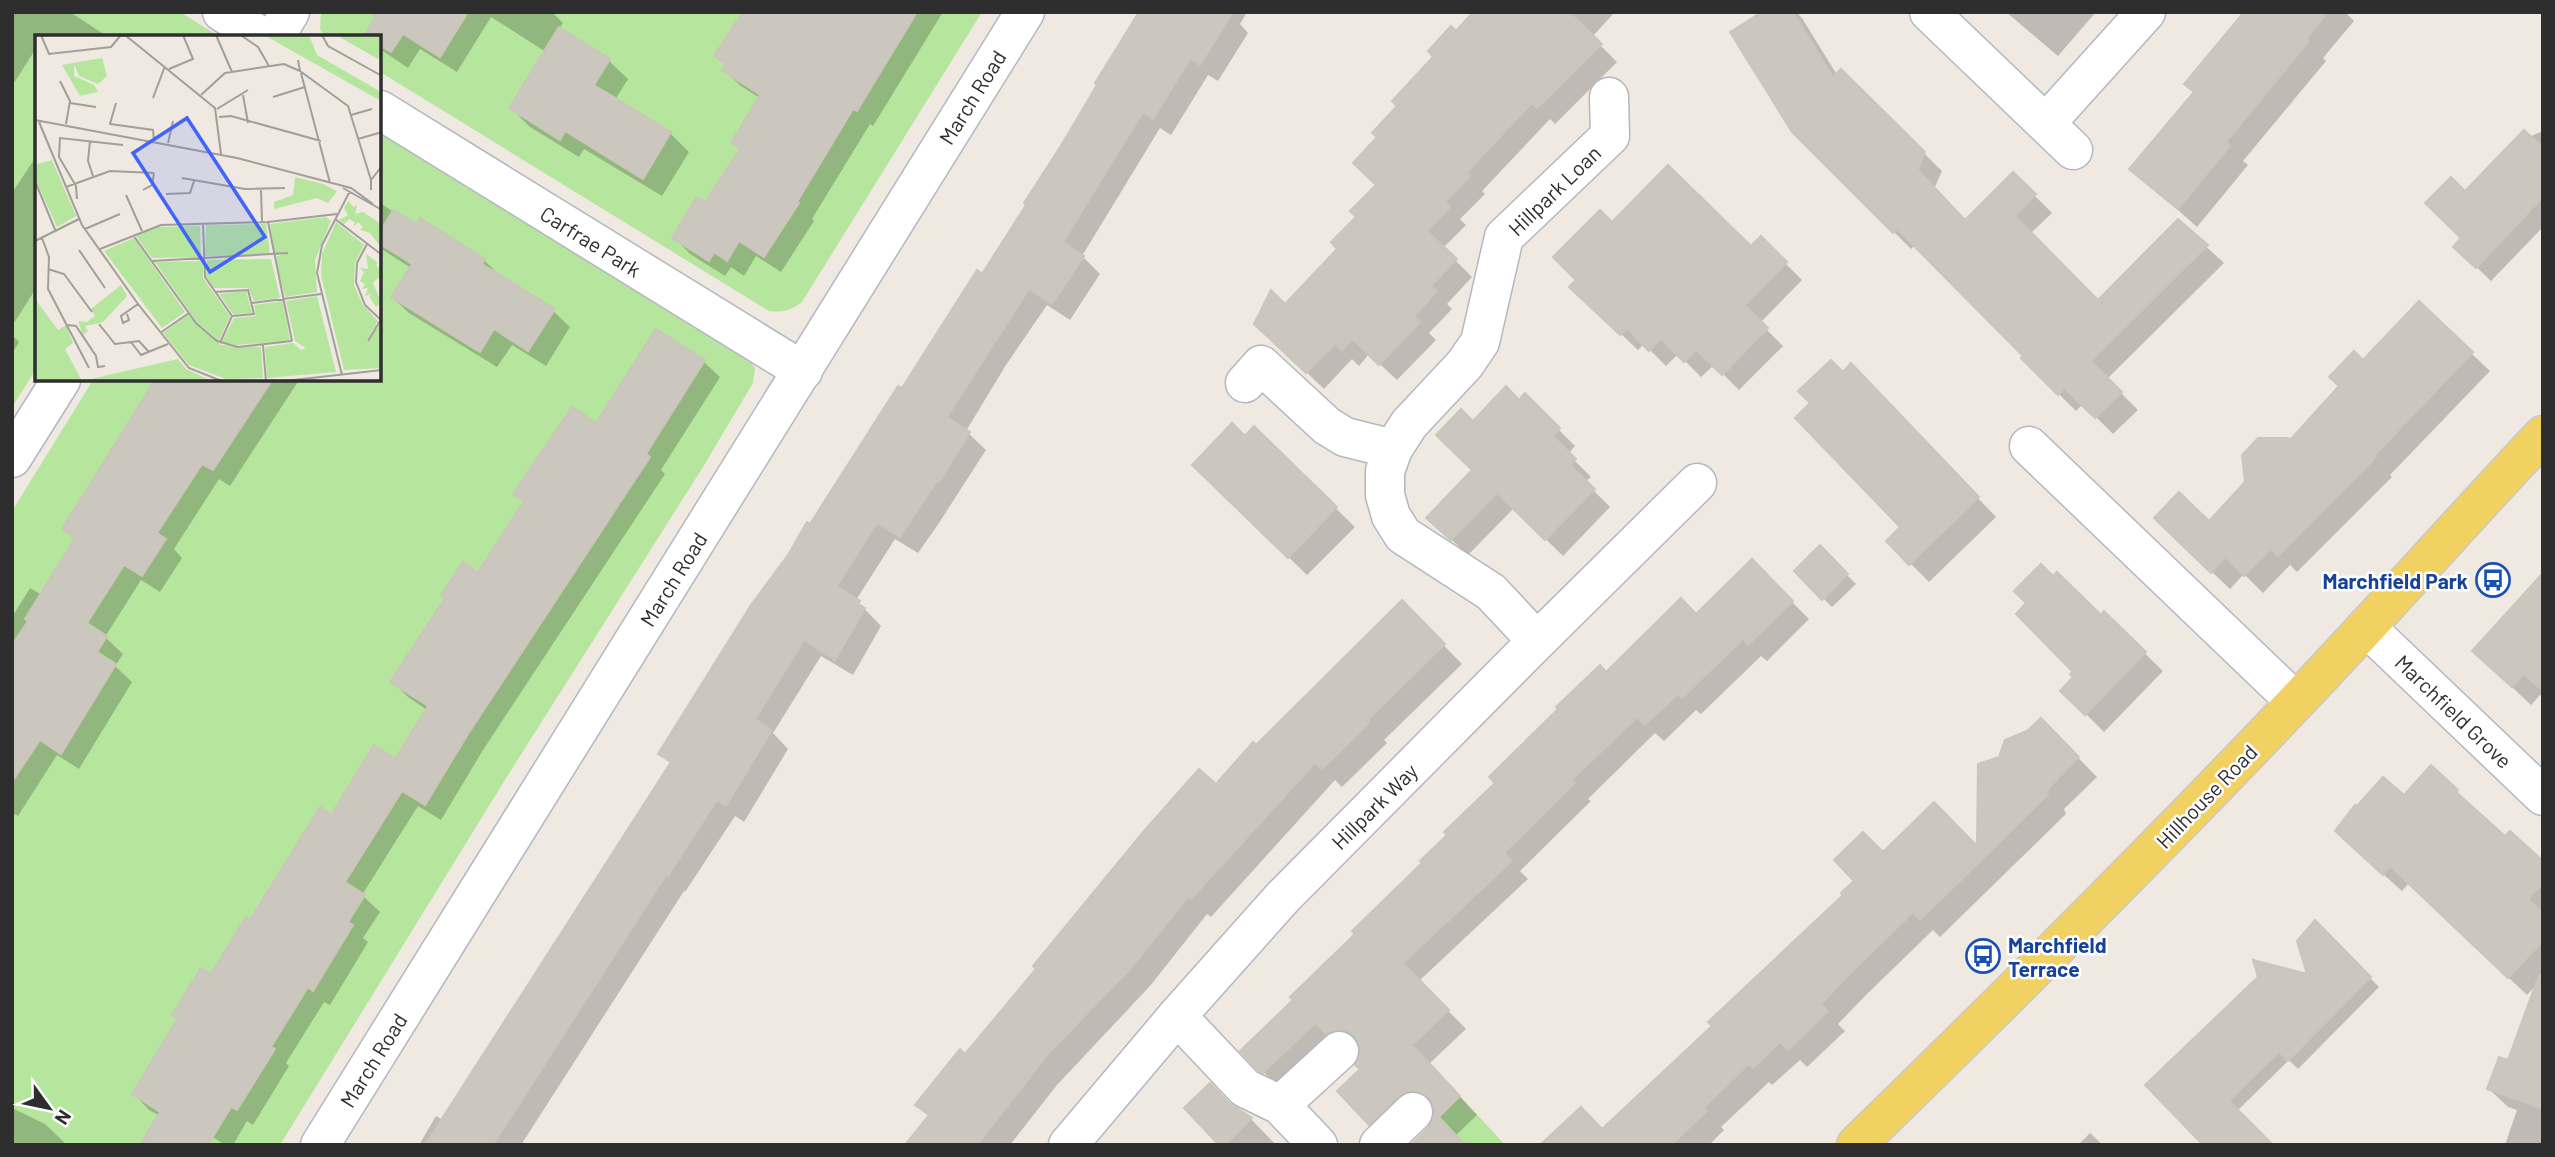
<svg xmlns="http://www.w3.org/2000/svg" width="2555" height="1157" viewBox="0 0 2555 1157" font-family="Barlow,sans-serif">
<rect width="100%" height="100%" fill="#efe9e1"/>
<g fill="#b6e59e">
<polygon points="12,12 180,12 220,37 37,37 37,368 12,407"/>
<path d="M321 12H982L802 302C791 310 783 313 769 311L380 72V37H325L320 29Z"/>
<polygon points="380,132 750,361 755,368 753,383 703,467 508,775 280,1145 12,1145 12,511 93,380 380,380"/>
<polygon points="1460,1096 1505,1145 1465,1145 1439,1117"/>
</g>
<g fill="#0003">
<polygon points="12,12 70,12 108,37 47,37 45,35 37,37 37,47 12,86"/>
<polygon points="381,12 552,12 563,23 559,29 609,61 628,79 615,100 670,133 689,152 662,196 584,149 579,157 530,127 511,108 546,52 491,17 457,72 420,49 408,68 380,49 380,37 366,36"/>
<polygon points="841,12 943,12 873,126 870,124 812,219 814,221 781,272 756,256 744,276 731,267 725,276 690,254 674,237 705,205 741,150 733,143 760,98 741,86 724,70 727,66 717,57"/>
<polygon points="1138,12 1247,12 1240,24 1248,33 1218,81 1208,75 1171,135 1160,128 1082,256 1100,274 1070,320 1047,305 1006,365 966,431 986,450 937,526 918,553 895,539 856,600 881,626 853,675 821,656 773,733 788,749 744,822 735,816 685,892 684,891 521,1145 419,1145 436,1116 443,1120 672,765 661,754 902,391 983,276 1064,144 1134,23 1133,21"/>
<polygon points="1496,12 1615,12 1592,37 1617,62 1555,124 1550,119 1482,191 1485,194 1460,219 1466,225 1443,248 1472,277 1447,304 1452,309 1429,333 1436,340 1397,380 1369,354 1359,366 1352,359 1324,389 1273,340 1285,306 1340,249 1378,185 1380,138 1399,106 1456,33"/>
<polygon points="1765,12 1796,12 1802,18 1837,75 1841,72 1942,171 1934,189 1965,222 2013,174 2052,213 2030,234 2098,302 2178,221 2224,263 2107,379 2138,410 2113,434 2083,404 2076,411 2023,358 2026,356 1915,245 1911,249 1793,131"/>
<polygon points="2006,12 2096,12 2058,56"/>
<polygon points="2247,12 2345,12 2354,21 2323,58 2326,61 2243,161 2248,165 2197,227 2132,169 2195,93"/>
<polygon points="2543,131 2543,227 2491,281 2470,261 2463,238 2465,193 2529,137"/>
<polygon points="37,155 37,287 12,326 12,193"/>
<polygon points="380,203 417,227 484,260 502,278 553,311 570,327 546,366 512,345 497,367 409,313 392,297 411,268 380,248"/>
<polygon points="1612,225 1751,249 1761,239 1802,280 1760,323 1783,346 1739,390 1714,365 1701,377 1678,354 1666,366 1644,344 1638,350 1588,303"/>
<polygon points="2419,304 2490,371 2390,475 2392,477 2297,572 2290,565 2263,593 2244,574 2230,589 2174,536 2209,523 2290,442"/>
<polygon points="657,331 704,362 720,377 661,470 665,474 483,750 441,820 418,806 362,895 380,912 363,938 368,942 330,1005 324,1002 286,1063 289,1066 253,1125 247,1121 233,1145 225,1145 211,1136 160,1116 149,1110 134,1094 212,976 332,817 395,761 427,710 408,697 392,681 478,575 525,503 515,494 597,425"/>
<polygon points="12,335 19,342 12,354"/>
<polygon points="1843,374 1869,384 1996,517 1929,582 1888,541 1903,527"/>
<polygon points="175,380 299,380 230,486 219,479 174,549 182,558 160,592 141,580 105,637 123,654 115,666 132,682 79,769 57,755 18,816 15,814 12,819 12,617 30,588 42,595 76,540 65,529"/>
<polygon points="1525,396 1575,446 1568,454 1591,477 1585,482 1610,507 1563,556 1514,508 1468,555 1428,518 1475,471 1473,423 1519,402"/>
<polygon points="1254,429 1355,527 1307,575 1194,465 1245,439"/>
<polygon points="1820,548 1856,584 1832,607 1796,571"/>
<polygon points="1752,562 1809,619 1767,661 1761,656 1701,714 1696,710 1664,741 1655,733 1588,799 1591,801 1520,871 1528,879 1419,981 1466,1029 1429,1064 1477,1115 1455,1136 1430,1128 1436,1118 1436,1108 1425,1108 1387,1141 1370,1123 1362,1069 1362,1047 1353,1046 1282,1089 1260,1069 1358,934 1606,674 1697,616"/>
<polygon points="2053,578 2101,617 2104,614 2163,671 2104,732 2063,691 2076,677"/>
<polygon points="2543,595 2543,692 2531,705 2474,651"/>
<polygon points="1402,603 1462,664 1384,740 1387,743 1342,787 1335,780 1211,917 1207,914 1150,986 1057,1085 1010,1145 908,1145 930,1117 918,1104 966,1057 1216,786"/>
<polygon points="2041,720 2097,777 2064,809 2066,814 1940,937 1933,930 1865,996 1838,1024 1845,1031 1807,1067 1800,1060 1772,1085 1769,1082 1721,1127 1724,1130 1709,1145 1556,1145 1602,1131 1714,1026 1883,855 1979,850 2001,758"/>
<polygon points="2431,768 2505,838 2543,864 2543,978 2527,995 2409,883 2402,891 2355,849"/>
<polygon points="2315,922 2379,987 2298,1069 2289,1060 2237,1111 2147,1085 2309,977"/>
<polygon points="2543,1038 2543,1145 2505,1145 2517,1110 2508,1107 2489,1089"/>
<polygon points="12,1108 45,1124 64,1142 62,1145 12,1145"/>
<polygon points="1248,1116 1276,1145 1221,1145"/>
<polygon points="2090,1133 2103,1145 2078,1145"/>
</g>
<g fill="#cbc7bf" stroke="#cbc5ba" stroke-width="2">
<polygon points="369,12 468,12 440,57 403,34 391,52 380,46 380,37 364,36 376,16"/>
<polygon points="743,12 917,12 857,111 853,109 797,202 799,203 764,257 739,241 727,261 714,252 709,261 672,238 697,197 705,202 740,149 731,143 760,95 722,70 726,64 714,56"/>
<polygon points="1139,12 1233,12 1200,65 1190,59 1153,119 1143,112 1063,242 1084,256 1052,304 1029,289 947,417 970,432 939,482 937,481 900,537 877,523 837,586 860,601 858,604 865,608 835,660 804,640 755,719 772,730 726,806 717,800 668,876 666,875 493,1145 425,1145 671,762 658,754 751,605 788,555 807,522 810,524 898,386 902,388 977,270 982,274 1026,205 1024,203 1062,144 1097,85 1095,83"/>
<polygon points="1473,12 1569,12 1602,44 1537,108 1532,103 1466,173 1470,176 1445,202 1450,207 1427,231 1457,259 1431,286 1437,291 1414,316 1420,322 1379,365 1352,339 1342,350 1335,344 1306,373 1254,324 1271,290 1285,304 1337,249 1331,242 1356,217 1350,211 1376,185 1353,163 1377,137 1372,133 1397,106 1392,101 1433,57 1428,51 1451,26 1456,31"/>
<polygon points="1762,12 1793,12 1833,77 1841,69 1925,152 1918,170 1965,220 2013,172 2036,194 2015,216 2098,300 2178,219 2208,245 2091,361 2122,392 2095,418 2064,388 2058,395 2021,358 2023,356 1897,229 1893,233 1792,132 1730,32"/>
<polygon points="2244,12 2328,12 2306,39 2309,41 2226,142 2230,146 2178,209 2129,169 2194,92 2184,84"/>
<polygon points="559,27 610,59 594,85 671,132 643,179 565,131 560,140 509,108"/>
<polygon points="2524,130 2543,147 2543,197 2476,268 2453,247 2461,238 2425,203 2451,177 2465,191"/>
<polygon points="1668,165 1751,246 1761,236 1787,262 1745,305 1768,328 1722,375 1696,350 1684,362 1661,339 1649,351 1627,329 1620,335 1569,287 1576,280 1553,257 1600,210 1612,222"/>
<polygon points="393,210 417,224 420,218 485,259 482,264 555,309 528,351 494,329 480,352 391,297 412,264 380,244 380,232"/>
<polygon points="2419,301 2473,352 2374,456 2376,457 2278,556 2271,549 2244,576 2225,557 2211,573 2154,518 2179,492 2209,521 2245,482 2242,455 2258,438 2288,438 2290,440 2339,386 2329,377 2354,351 2363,360"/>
<polygon points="656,329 705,360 646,454 650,457 468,734 425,805 402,791 345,882 365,895 348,922 353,925 313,991 308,987 271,1047 275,1049 237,1110 231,1107 208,1145 140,1145 160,1112 132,1094 178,1018 172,1015 201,968 211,974 246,917 250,920 320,807 331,815 374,745 395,759 428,706 390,682 445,598 441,595 463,562 478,572 524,501 513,494 572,407 596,423"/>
<polygon points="1831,360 1843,372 1851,363 1979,497 1909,565 1886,541 1900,527 1795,418 1810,403 1798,391"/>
<polygon points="155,380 272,380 213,470 202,464 157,533 166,539 142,576 124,565 87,623 107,636 97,652 116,664 61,754 40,740 12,782 12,645 28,621 25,619 75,538 62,529"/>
<polygon points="1506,386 1519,400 1525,393 1560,428 1553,436 1576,459 1570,465 1595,489 1545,540 1497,493 1451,540 1426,518 1472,470 1436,435 1461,409 1473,421"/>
<polygon points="1232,423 1245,436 1254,426 1337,507 1288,558 1192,465"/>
<polygon points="1820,545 1848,574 1822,600 1794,571"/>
<polygon points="1752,559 1793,601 1748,645 1743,639 1682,698 1678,694 1645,725 1637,717 1572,780 1575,783 1504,853 1512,861 1403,963 1449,1010 1412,1045 1460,1096 1439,1117 1465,1145 1411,1145 1428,1128 1434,1117 1434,1106 1429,1097 1418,1091 1408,1091 1398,1096 1369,1125 1337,1091 1360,1069 1355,1065 1360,1057 1360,1046 1356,1037 1346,1030 1335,1030 1326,1034 1315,1023 1263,1073 1258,1070 1240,1051 1293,1000 1290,997 1355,934 1352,931 1422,863 1420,861 1447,835 1444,832 1495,783 1489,777 1558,709 1556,707 1600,665 1606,672 1681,598 1696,614"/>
<polygon points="2041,564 2053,576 2057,572 2101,615 2104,611 2146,652 2085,715 2060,691 2073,677 2070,674 2073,672 2016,614 2026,603 2014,591"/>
<polygon points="2543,573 2543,691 2524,674 2512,687 2472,651"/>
<polygon points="1402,600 1445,644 1367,721 1369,723 1322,769 1315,763 1191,899 1188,897 1131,968 1048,1054 977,1145 905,1145 929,1115 915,1105 960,1049 965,1054 1036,969 1033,966 1144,831 1199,769 1216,784 1253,742 1256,745"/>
<polygon points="2041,718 2079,757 2047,790 2048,795 1920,920 1913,912 1846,978 1821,1004 1828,1011 1788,1050 1780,1042 1753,1068 1749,1064 1704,1107 1707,1111 1671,1145 1540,1145 1581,1107 1602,1129 1712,1026 1708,1022 1843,895 1841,893 1854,881 1834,860 1863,832 1883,852 1934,802 1977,846 1978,764 1999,757 2005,740 2027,731"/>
<polygon points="2431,765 2458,790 2456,792 2505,836 2510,831 2543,861 2543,883 2528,899 2543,913 2543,941 2508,978 2390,866 2383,875 2335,831 2355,805 2357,806 2383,777 2404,795"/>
<polygon points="2315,920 2371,977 2288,1061 2279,1052 2229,1101 2273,1145 2203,1145 2145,1085 2258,977 2253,960 2307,974 2297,941"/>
<polygon points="2539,975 2543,975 2543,1109 2487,1089 2499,1057 2508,1060"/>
<polygon points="1210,1083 1229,1103 1252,1118 1225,1145 1219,1145 1184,1108"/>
</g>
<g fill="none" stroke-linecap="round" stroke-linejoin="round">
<g stroke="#b4b7c1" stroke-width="41">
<g id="minor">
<polyline points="222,12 262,37"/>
<polyline points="1929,12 2073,150"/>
<polyline points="275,37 290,12"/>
<polyline points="380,110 803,371"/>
<polyline points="2046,123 2146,12"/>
<polyline points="1245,383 1261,365 1327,426 1345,437 1393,449"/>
<polyline points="2029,446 2296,702"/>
<polyline points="12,458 61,380"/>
<polyline points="2366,627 2543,796"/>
<polyline points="1537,641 1491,592 1403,535 1391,516 1385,495 1385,471 1393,449 1409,424 1465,364 1480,342 1504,237 1610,136 1609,97"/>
<polyline points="1177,1016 1245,1088 1280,1105 1318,1145"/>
<polyline points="1280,1105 1339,1051"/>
<polyline points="320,1145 1025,12"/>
<polyline points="1068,1145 1177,1016 1283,897 1537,641 1697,483"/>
<polyline points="1379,1145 1413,1112"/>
</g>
</g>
<g stroke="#c9c9c9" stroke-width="41">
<path id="major" d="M1856 1145C2005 1000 2152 854 2295 703 2379 615 2459 524 2543 435"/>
</g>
<use href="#minor" stroke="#fff" stroke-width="38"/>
<use href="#major" stroke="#f2d163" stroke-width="38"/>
</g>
<defs>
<g id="bus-ring" transform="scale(1.75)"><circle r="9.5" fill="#fff" stroke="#1a4fb4" stroke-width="1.5"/><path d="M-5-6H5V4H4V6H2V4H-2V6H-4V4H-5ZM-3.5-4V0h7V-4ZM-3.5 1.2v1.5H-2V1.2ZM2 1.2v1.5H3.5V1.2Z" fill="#1a4fb4"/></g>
</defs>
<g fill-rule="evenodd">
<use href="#bus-ring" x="2493" y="580"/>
<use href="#bus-ring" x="1983" y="956"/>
</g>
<g text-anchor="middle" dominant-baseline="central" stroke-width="5" stroke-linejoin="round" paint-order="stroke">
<g font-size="21" fill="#2e2e2e" stroke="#fff">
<text transform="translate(972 97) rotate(-58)">March Road</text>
<text transform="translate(1554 190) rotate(-44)">Hillpark Loan</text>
<text transform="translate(591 241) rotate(32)">Carfrae Park</text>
<text transform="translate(673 579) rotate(-58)">March Road</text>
<text transform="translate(2454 711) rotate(44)">Marchfield Grove</text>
<text transform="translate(2206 796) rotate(-46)">Hillhouse Road</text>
<text transform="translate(1374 806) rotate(-45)">Hillpark Way</text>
<text transform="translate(373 1060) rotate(-58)">March Road</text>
</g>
<g font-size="21" font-weight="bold" fill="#164399" stroke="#fff" text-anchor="end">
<text x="2468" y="580">Marchfield Park</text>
<text x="2008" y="944" text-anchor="start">Marchfield<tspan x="2008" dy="24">Terrace</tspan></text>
</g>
</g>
<g transform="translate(35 35)">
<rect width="346" height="346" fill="#efe9e1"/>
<path d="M229 0H274L282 20 346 57V66ZM301 0H346V19L343 24ZM67 23 72 41 63 49 44 41 39 29V41L59 50 63 57 45 61 27 30ZM17 125 41 181 22 192 0 143V130ZM260 142 288 149 302 156 293 168 282 163 239 174V167L258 160ZM313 166 319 172 322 170 320 179 328 177 346 189V210L345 211 335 198 325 195 328 192 323 187 318 193 320 188 315 184 309 189 304 185 313 180 309 173ZM291 182 296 186 280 225 282 257 250 262 240 222 255 217 240 220 235 189ZM301 187 329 210 320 228 319 250 328 270 343 286 331 307 346 288V333L309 335 286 240 287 219ZM231 189 235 220 170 221 171 190ZM165 191 166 222 117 223 101 201 121 192ZM99 203 150 277 127 293 69 216ZM331 219 342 227V233L346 230V247L343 243 338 248 346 267 341 272 334 261 337 258 330 261 333 253 327 254 330 249 325 246 329 237 325 233 333 234ZM236 224 245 263 219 266 213 253H179L171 241 172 225ZM168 226V243L195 281 184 306 161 286 120 227ZM86 250 92 261 68 287 50 291 53 296 48 300 43 286 52 287 60 281 56 274ZM211 256 217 278 198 279 184 259ZM282 261 301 337 232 343 230 312 258 308 266 315 271 313 260 306 251 266ZM0 264 23 295 31 290 38 308 30 314 47 346 143 324 151 334 177 346H0ZM248 266 255 306 201 310 187 307 199 283 221 281 219 270ZM153 280 186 310 226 312 228 343 191 344 154 330 128 298Z" fill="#b6e59e"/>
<path fill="none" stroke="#a29e99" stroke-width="2" d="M6 0 14 19 76 12 86 0M90 0 180 73 186 119M181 0 197 37M287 0 293 11 347 41M207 1 223 12 234 31M134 34 158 24 148 0M265 36 313 71 336 145M266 38 295 148M25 46 35 66 31 89M166 60 190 38 249 29 265 36 263 25M208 60 213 88M238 62 270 52M118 63 130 31M35 68 61 72M81 68 75 89 118 95 119 105M182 74 213 55M316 80 337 74M184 82 196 81 286 106M0 85 202 123 316 153 338 169M4 87 47 190 103 269 154 333 189 347M323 104 347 97M55 106 53 126 58 141M133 108 138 86M147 143 210 154 250 153M0 146 21 197M31 152 75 136 119 138M308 153 347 175M108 155 117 150 119 138M226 155 227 187M336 155V145L347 131M131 159 155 158 159 146M91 160 107 196M42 164 41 151 24 122 25 103 88 110M300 184 347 220M233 187 257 306M168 189 170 242 197 281 185 308M50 194 85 179M98 200 161 288 182 306 203 312 257 306M7 203 14 222 13 254 54 333M0 206 44 184M332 209 322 228 321 247 330 270 347 286M65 214 126 190 233 187 302 179M44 215 70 253M117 226 253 218M13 234 29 239 57 277M180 257 213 255 219 279 197 281M217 268 286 259M92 279 94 285 88 288 86 281 103 269M64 289 80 309 104 306 114 317M33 290 41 291 61 321 63 332 70 331M125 298 154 278M333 306 345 286M96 307 106 320 133 309M228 310 231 347M307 340 282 238 287 210 315 156M241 347 347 335"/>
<path fill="#4264fb" fill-opacity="0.15" stroke="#4264fb" stroke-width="3.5" d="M152 83 230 202 175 237 98 118Z"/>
<rect width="346" height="346" fill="none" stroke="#2e2e2e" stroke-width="3.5"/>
</g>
<rect width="2555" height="1157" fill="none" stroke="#2e2e2e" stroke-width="28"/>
<g transform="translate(49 1108) rotate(123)" stroke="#ffffff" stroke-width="5" paint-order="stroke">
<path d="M0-5L12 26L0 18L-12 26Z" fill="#2e2e2e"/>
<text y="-10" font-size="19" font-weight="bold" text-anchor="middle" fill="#2e2e2e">N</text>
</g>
</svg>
